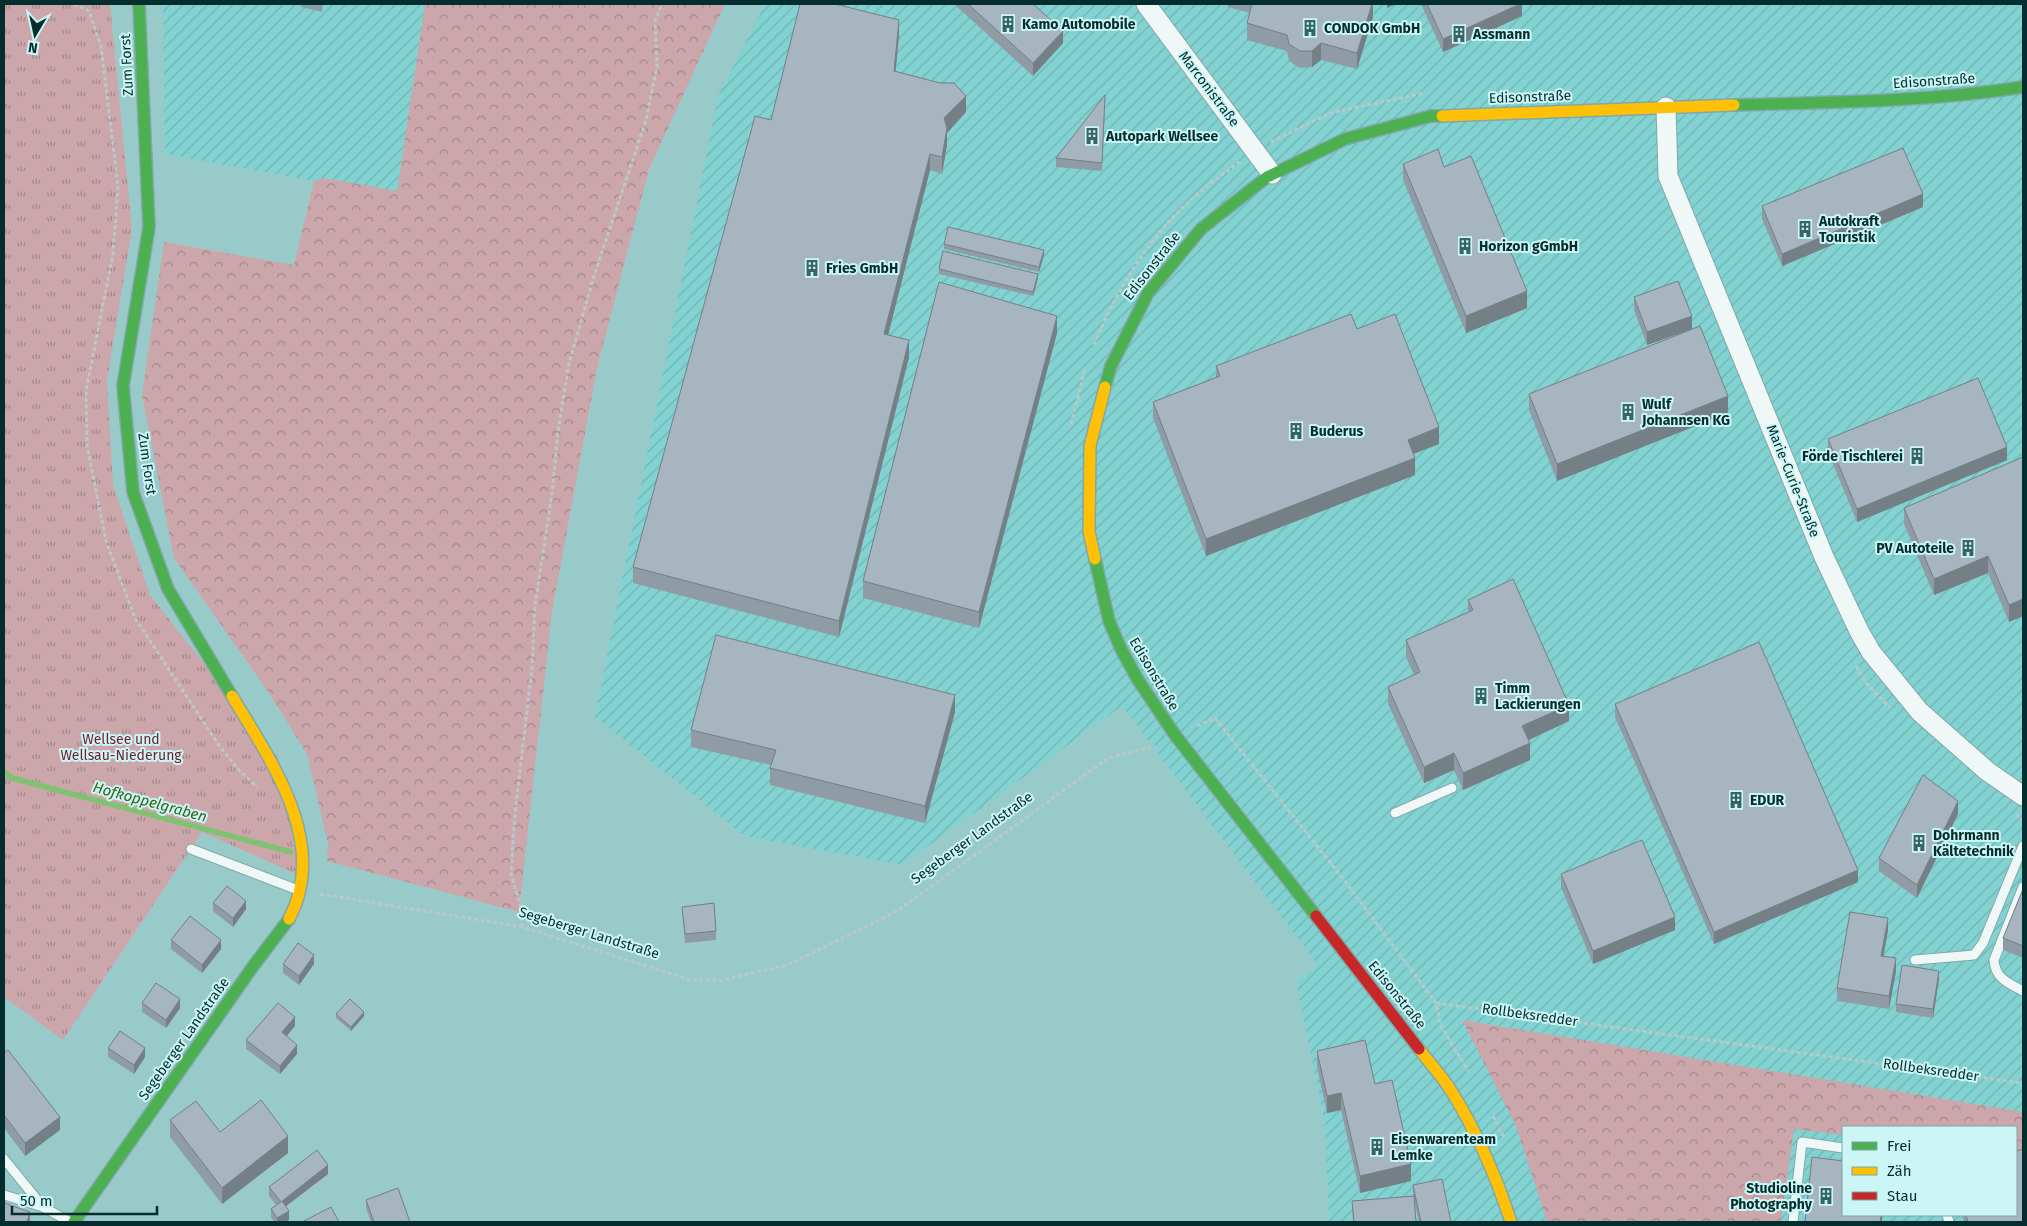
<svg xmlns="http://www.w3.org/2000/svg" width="2027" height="1226" viewBox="0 0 2027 1226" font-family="'Fira Sans',sans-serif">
<defs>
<pattern id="industrial-furrows" width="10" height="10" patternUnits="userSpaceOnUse" patternTransform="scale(1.25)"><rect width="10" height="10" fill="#83d2d2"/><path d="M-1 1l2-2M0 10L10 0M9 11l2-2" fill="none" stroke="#70b5b5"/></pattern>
<pattern id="grass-tufts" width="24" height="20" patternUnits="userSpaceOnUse" patternTransform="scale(1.25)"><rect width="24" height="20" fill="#cba6ab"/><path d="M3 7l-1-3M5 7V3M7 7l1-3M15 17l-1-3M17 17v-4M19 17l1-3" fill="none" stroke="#a3888c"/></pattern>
<pattern id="forest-crowns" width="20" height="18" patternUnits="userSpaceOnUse" patternTransform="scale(1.25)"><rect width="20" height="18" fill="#cba6ab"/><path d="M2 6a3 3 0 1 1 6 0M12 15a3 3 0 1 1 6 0" fill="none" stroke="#a3888c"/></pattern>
</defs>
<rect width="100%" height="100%" fill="#99caca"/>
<g fill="url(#industrial-furrows)" fill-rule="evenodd">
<polygon points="163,4 425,4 397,192 325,178 314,181 165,154"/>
<path d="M765 4H2023V1222H1329L1325 1124 1296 981 1318 965 1122 706 902 865 745 836 595 717 718 96ZM1843 1127H2016V1215H1843Z"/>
</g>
<polygon fill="url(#grass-tufts)" points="4,4 110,4 132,229 107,381 113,485 150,595 279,759 299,875 202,832 63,1040 4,997"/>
<g fill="url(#forest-crowns)">
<polygon points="425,4 725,4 649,169 597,368 552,612 519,912 327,861 328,843 307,754 271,696 174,558 142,395 164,242 294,265 314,181 325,178 397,191"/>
<polygon points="1462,1020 2023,1112 2023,1154 2016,1153 2016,1127 1843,1127 1843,1135 1794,1129 1781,1222 1547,1222 1516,1126"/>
</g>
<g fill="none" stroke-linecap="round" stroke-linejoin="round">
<polyline stroke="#81c272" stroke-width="5.5" points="4,772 12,778 291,852"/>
<g stroke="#80a8a8" stroke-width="11">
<g id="lane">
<polyline points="1395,813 1452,788"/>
<polyline points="191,849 298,890"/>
<path d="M2023 887 1994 960C1995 978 2008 983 2023 991"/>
<polyline points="1915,960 1974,955 1983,943 2023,846"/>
<polyline points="4,1159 43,1207"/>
<polyline points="4,1195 43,1207 70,1222"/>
<polyline points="1947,1215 1949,1222"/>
<polyline points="1793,1222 1802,1142 1843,1148"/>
</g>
</g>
<g stroke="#80a8a8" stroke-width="21">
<g id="street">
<polyline points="1146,4 1272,174"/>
<polyline points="1666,107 1668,176 1824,557 1859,631 1871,652 1920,712 1987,771 2023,796"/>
</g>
</g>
<g stroke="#80a8a8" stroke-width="14">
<g id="fast">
<polyline points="139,4 149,227 123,386 133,492 168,589 232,696"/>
<path d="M1734 105C1831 102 1927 102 2023 87"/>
<polyline points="1105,387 1111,366 1148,293 1201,229 1267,177 1345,139 1431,116 1442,116"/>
<polyline points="1095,559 1109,621 1122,651 1138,680 1175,735 1316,916"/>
<polyline points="74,1222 254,965 289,919"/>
</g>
</g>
<g stroke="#80a8a8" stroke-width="14">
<g id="slow">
<polyline points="1442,116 1734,105"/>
<polyline points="1095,559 1089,532 1090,446 1105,387"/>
<path d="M232 696C270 760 330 842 289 919"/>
<path d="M1419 1049C1429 1062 1441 1075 1450 1089 1476 1130 1496 1176 1511 1222"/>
</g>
</g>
<g stroke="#80a8a8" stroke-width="14">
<polyline id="jam" points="1316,916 1419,1049"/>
</g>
<g stroke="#b9c9c9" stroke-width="3" stroke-dasharray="4 2.5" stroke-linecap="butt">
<polyline points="74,4 89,11 101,46 118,186 113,254 86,391 87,445 106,541 135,618 220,747 239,770 257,787"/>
<polyline points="1271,142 1330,113 1424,93"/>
<path d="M1094 345C1113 298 1141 251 1175 215 1195 194 1219 177 1241 161"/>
<polyline points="1071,424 1085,369"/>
<polyline points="1856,666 1866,683 1890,708"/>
<polyline points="1197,726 1215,718 1344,880 1436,1003 1441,1026 1468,1071"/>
<polyline points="2016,815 2023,819"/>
<polyline points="320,894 522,927 691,980 722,980 788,965 899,910 1108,758 1155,746"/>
<polyline points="522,927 521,908 511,874 515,813 532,668 535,605 552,494 558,431 569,363 594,276 646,120 657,66 655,21 662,4"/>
<polyline points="1436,1003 2023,1083"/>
<polyline points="1493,1116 1505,1139"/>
</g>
<use href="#lane" stroke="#f0f7f7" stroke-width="9"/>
<use href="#street" stroke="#f0f7f7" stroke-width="19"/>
<use href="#fast" stroke="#4caf50" stroke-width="11"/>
<use href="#slow" stroke="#ffc107" stroke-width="11"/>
<use href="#jam" stroke="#c62828" stroke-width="11"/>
</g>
<g fill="#8f9ca5">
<polygon points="301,4 323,4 322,12 301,7"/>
<polygon points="954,4 1033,4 1063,43 1033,76"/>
<polygon points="1228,4 1373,4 1373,17 1357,69 1321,60 1312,67 1300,68 1289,61 1287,51 1247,40 1247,23 1250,13 1228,7"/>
<polygon points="1421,4 1522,4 1522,16 1443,52"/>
<polygon points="899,36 895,72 966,112 947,133 947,145 942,174 930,170 888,335 909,357 839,637 633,583 633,567 771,120"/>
<polygon points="1105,104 1102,171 1056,167 1056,158"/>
<polygon points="1403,164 1444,167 1527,308 1466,333 1403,180"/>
<polygon points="1762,206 1923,207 1782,266 1762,219"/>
<polygon points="944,244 1044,255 1039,272 944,249"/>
<polygon points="939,269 1038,278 1033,296 939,274"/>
<polygon points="1634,297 1692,329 1647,345 1634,310"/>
<polygon points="1357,329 1439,444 1413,454 1415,475 1206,556 1153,418 1153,402 1216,377 1216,366"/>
<polygon points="1057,333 979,628 863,598 863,581"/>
<polygon points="1529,394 1728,413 1557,481 1529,410"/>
<polygon points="1828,439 2007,460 1857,522 1828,452"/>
<polygon points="2023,457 2009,622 1988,573 1934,595 1904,524 1904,508"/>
<polygon points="1468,600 1569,721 1529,740 1530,760 1463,790 1454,770 1424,783 1388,704 1388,687 1414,675 1406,657 1406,640 1468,612"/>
<polygon points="1615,704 1858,882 1714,944 1615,717"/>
<polygon points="955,712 925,823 770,785 770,768 771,765 691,747 691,730"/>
<polygon points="1958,814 1917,898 1879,871 1879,858"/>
<polygon points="1561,874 1675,930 1593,964 1561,887"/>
<polygon points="2023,889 2023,958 2003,950 2003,938"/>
<polygon points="213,903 246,909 233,927 213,911"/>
<polygon points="682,907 716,931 716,940 685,943"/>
<polygon points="1888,930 1884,956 1896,971 1889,1009 1837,1001 1837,988"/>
<polygon points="171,940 221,949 202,973 171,949"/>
<polygon points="283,964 314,964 299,985 283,973"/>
<polygon points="1939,979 1933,1018 1896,1012 1896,1004"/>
<polygon points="142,1003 180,1008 166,1028 142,1012"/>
<polygon points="336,1014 364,1016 351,1031 336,1018"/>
<polygon points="295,1026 287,1036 297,1054 280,1074 246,1049 246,1040"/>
<polygon points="108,1048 145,1057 134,1074 108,1057"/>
<polygon points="1317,1051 1375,1084 1411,1181 1360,1193 1341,1110 1327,1113 1317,1067"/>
<polygon points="4,1053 60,1130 25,1156 4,1128"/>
<polygon points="170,1120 220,1132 288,1153 222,1204 170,1137"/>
<polygon points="328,1174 286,1206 289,1220 284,1222 274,1222 271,1217 271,1209 276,1205 269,1196 269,1187"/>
<polygon points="1413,1185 1451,1222 1419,1222 1415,1205 1416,1222 1353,1222 1352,1201 1413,1196"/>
<polygon points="366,1200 410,1222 371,1222 366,1208"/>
<polygon points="1962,1215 2016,1215 2023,1222 1964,1222"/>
</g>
<g fill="#747f86">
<polygon points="1372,4 1373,4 1373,17 1357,69 1357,53"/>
<polygon points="1387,4 1396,4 1387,8"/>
<polygon points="1520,4 1522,4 1522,16 1443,52 1443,39"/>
<polygon points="899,20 899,36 894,88 894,71"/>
<polygon points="1063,31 1063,43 1033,76 1033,63"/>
<polygon points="1321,43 1321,60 1312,67 1312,51"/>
<polygon points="966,96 966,112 947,133 947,145 942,174 942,157 944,118"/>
<polygon points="930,154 930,170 884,351 884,334"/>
<polygon points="1923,194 1923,207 1782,266 1782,254"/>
<polygon points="1044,250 1044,255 1039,272 1039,267"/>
<polygon points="1038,274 1038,278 1033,296 1033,292"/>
<polygon points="1527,291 1527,308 1466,333 1466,316"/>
<polygon points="1057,316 1057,333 979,628 979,612"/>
<polygon points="1692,316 1692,329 1647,345 1647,332"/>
<polygon points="909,340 909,357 839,637 839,621"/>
<polygon points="1728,396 1728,413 1557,481 1557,464"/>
<polygon points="1439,427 1439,444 1408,456 1408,440"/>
<polygon points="2007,447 2007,460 1857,522 1857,509"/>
<polygon points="1415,458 1415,475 1206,556 1206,539"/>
<polygon points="1988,556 1988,573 1934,595 1934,579"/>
<polygon points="2023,599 2023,616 2009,622 2009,605"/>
<polygon points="955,695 955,712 925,823 925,806"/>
<polygon points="1569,705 1569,721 1522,743 1522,726"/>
<polygon points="1530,743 1530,760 1463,790 1463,773"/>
<polygon points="1454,753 1454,770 1424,783 1424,767"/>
<polygon points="1958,801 1958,814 1917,898 1917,885"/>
<polygon points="1858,870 1858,882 1714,944 1714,932"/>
<polygon points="246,901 246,909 233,927 233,918"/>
<polygon points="1675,917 1675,930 1593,964 1593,951"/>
<polygon points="1888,918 1888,930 1881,968 1881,956"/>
<polygon points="221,940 221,949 202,973 202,965"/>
<polygon points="314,955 314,964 299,985 299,976"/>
<polygon points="1896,958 1896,971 1889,1009 1889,996"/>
<polygon points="1939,971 1939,979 1933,1018 1933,1009"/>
<polygon points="180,999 180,1008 166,1028 166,1020"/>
<polygon points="364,1012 364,1016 351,1031 351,1027"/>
<polygon points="295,1017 295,1026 282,1041 282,1032"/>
<polygon points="297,1045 297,1054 280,1074 280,1066"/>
<polygon points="145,1048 145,1057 134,1074 134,1065"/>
<polygon points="1341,1093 1341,1110 1327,1113 1327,1096"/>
<polygon points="60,1117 60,1130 25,1156 25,1143"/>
<polygon points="288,1136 288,1153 222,1204 222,1188"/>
<polygon points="1411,1164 1411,1181 1360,1193 1360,1176"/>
<polygon points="328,1165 328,1174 281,1210 281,1202"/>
<polygon points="289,1211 289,1220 284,1222 277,1222 277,1218"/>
<polygon points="30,1212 30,1222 27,1222"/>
<polygon points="1881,1215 1882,1215 1882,1222 1880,1222"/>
</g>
<g fill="#a6b5c0" stroke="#747f86">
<polygon points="800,4 835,4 899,20 894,71 940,83 954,83 966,96 944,118 947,128 942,157 930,154 884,334 909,340 839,621 633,567 755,116 771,120"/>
<polygon points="968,4 1033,4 1063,31 1033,63"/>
<polygon points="1252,4 1372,4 1357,53 1321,43 1312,51 1300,51 1289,44 1287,35 1247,23"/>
<polygon points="1427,4 1520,4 1443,39"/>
<polygon points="1105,95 1102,163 1056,158"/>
<polygon points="1903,148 1923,194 1782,254 1762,206"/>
<polygon points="1438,149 1444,167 1471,156 1527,291 1466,316 1403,164"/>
<polygon points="948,227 1044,250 1039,267 944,244"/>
<polygon points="943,251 1038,274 1033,292 939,269"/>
<polygon points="1678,281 1692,316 1647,332 1634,297"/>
<polygon points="939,282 1057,316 979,612 863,581"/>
<polygon points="1351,314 1357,329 1395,314 1439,427 1408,440 1415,458 1206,539 1153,402 1220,376 1216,366"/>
<polygon points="1700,326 1728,396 1557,464 1529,394"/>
<polygon points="1978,378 2007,447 1857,509 1828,439"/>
<polygon points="2023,457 2023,599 2009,605 1988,556 1934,579 1904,508"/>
<polygon points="1513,579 1569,705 1522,726 1530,743 1463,773 1454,753 1424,767 1388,687 1420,672 1406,640 1473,610 1468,600"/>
<polygon points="716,635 955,695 925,806 770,768 776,750 691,730"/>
<polygon points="1759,642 1858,870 1714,932 1615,704"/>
<polygon points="1923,775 1958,801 1917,885 1879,858"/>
<polygon points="1642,840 1675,917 1593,951 1561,874"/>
<polygon points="227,886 246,901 233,918 213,903"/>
<polygon points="2023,889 2023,946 2003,938"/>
<polygon points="714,903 716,931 685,934 682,907"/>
<polygon points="1850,912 1888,918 1881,956 1896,958 1889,996 1837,988"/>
<polygon points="190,916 221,940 202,965 171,940"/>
<polygon points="298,943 314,955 299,976 283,964"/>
<polygon points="1902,965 1939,971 1933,1009 1896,1004"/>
<polygon points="156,983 180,999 166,1020 142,1003"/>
<polygon points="350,999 364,1012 351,1027 336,1014"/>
<polygon points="278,1003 295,1017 282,1032 297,1045 280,1066 246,1040"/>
<polygon points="120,1031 145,1048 134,1065 108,1048"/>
<polygon points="1365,1040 1375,1084 1392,1080 1411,1164 1360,1176 1341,1093 1327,1096 1317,1051"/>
<polygon points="8,1050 60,1117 25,1143 4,1115 4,1053"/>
<polygon points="261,1100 288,1136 222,1188 170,1120 196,1101 220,1132"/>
<polygon points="2023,1149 2023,1222 1968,1222 1966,1215 2016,1215 2016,1151"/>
<polygon points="317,1150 328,1165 281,1202 269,1187"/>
<polygon points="1812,1157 1843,1161 1843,1215 1881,1215 1880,1222 1805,1222"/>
<polygon points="1442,1179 1451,1222 1421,1222 1413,1185"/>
<polygon points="398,1188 410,1222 374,1222 366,1200"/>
<polygon points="1414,1196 1416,1222 1354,1222 1352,1201"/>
<polygon points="282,1201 289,1211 277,1218 271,1209"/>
<polygon points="4,1203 30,1212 27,1222 4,1222"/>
<polygon points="331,1207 339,1222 302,1222"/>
</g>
<defs>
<g id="building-bare" transform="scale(1.35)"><path d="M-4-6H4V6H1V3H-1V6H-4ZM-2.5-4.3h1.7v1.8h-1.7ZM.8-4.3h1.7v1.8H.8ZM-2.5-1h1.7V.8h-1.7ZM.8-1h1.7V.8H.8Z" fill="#386464" stroke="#ccf6f6" stroke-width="2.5" paint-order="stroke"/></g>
</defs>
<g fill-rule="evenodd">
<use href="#building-bare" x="1008" y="24"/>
<use href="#building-bare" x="1310" y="28"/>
<use href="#building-bare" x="1459" y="34"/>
<use href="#building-bare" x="1092" y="136"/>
<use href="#building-bare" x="1805" y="229"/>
<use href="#building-bare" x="1465" y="246"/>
<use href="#building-bare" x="812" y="268"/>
<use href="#building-bare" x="1628" y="412"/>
<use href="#building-bare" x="1296" y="431"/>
<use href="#building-bare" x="1917" y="456"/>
<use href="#building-bare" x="1968" y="548"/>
<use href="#building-bare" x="1481" y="696"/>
<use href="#building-bare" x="1736" y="800"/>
<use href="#building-bare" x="1919" y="843"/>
<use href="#building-bare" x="1377" y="1147"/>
<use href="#building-bare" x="1826" y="1196"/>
</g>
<g text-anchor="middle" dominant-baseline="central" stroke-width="4" stroke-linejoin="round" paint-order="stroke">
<g font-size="14" font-weight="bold" fill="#042d2d" stroke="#ccf6f6" text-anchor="start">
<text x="1022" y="24">Kamo Automobile</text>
<text x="1324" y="28">CONDOK GmbH</text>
<text x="1473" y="34">Assmann</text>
<text x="1106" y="136">Autopark Wellsee</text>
<text x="1819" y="221">Autokraft<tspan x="1819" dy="16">Touristik</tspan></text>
<text x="1479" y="246">Horizon gGmbH</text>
<text x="826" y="268">Fries GmbH</text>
<text x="1642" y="404">Wulf<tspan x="1642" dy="16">Johannsen KG</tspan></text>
<text x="1310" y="431">Buderus</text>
<text x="1903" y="456" text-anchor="end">Förde Tischlerei</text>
<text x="1954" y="548" text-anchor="end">PV Autoteile</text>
<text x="1495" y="688">Timm<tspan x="1495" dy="16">Lackierungen</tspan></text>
<text x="1750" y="800">EDUR</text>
<text x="1933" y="835">Dohrmann<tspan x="1933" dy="16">Kältetechnik</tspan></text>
<text x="1391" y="1139">Eisenwarenteam<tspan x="1391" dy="16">Lemke</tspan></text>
<text x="1812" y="1188" text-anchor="end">Studioline<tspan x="1812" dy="16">Photography</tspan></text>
</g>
<g font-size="14" fill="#042d2d" stroke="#ccf6f6">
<text transform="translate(127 65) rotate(-93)">Zum Forst</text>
<text transform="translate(1934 81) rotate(-4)">Edisonstraße</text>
<text transform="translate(1209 89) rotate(53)">Marconistraße</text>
<text transform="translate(1530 97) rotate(-2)">Edisonstraße</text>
<text transform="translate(1152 266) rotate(-52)">Edisonstraße</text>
<text transform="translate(147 464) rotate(82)">Zum Forst</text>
<text transform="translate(1793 481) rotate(68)">Marie-Curie-Straße</text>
<text transform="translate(1154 674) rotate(59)">Edisonstraße</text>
<text transform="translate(972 838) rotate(-36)">Segeberger Landstraße</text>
<text transform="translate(589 933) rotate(17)">Segeberger Landstraße</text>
<text transform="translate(1397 995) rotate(51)">Edisonstraße</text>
<text transform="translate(1530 1015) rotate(8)">Rollbeksredder</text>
<text transform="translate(184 1039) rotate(-55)">Segeberger Landstraße</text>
<text transform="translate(1931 1070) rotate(8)">Rollbeksredder</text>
</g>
<g font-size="14" fill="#701c2a" stroke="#ccf6f6">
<text x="121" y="739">Wellsee und<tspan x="121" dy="16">Wellsau-Niederung</tspan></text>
</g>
<g font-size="15" font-style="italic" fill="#366417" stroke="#ccf6f6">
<text transform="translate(150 802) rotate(15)">Hofkoppelgraben</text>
</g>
</g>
<rect width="2027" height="1226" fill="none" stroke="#042d2d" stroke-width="10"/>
<rect x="1842" y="1126" width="175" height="90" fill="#ccf6f6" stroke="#7ca6a6"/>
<rect x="1852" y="1142" width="25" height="8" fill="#4caf50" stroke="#7ca6a6"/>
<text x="1887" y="1151" font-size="15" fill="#042d2d">Frei</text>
<rect x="1852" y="1167" width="25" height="8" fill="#ffc107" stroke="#7ca6a6"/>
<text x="1887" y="1176" font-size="15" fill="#042d2d">Zäh</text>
<rect x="1852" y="1192" width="25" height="8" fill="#c62828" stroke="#7ca6a6"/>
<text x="1887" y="1201" font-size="15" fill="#042d2d">Stau</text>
<g transform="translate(35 35) rotate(189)" stroke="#ccf6f6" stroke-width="4" paint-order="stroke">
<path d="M0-4L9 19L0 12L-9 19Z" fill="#042d2d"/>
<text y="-8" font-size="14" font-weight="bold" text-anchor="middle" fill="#042d2d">N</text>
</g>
<path d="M12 1206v8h145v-8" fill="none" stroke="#042d2d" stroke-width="2.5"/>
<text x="20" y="1206" font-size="15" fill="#042d2d" stroke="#ccf6f6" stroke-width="4" paint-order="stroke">50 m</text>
</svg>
